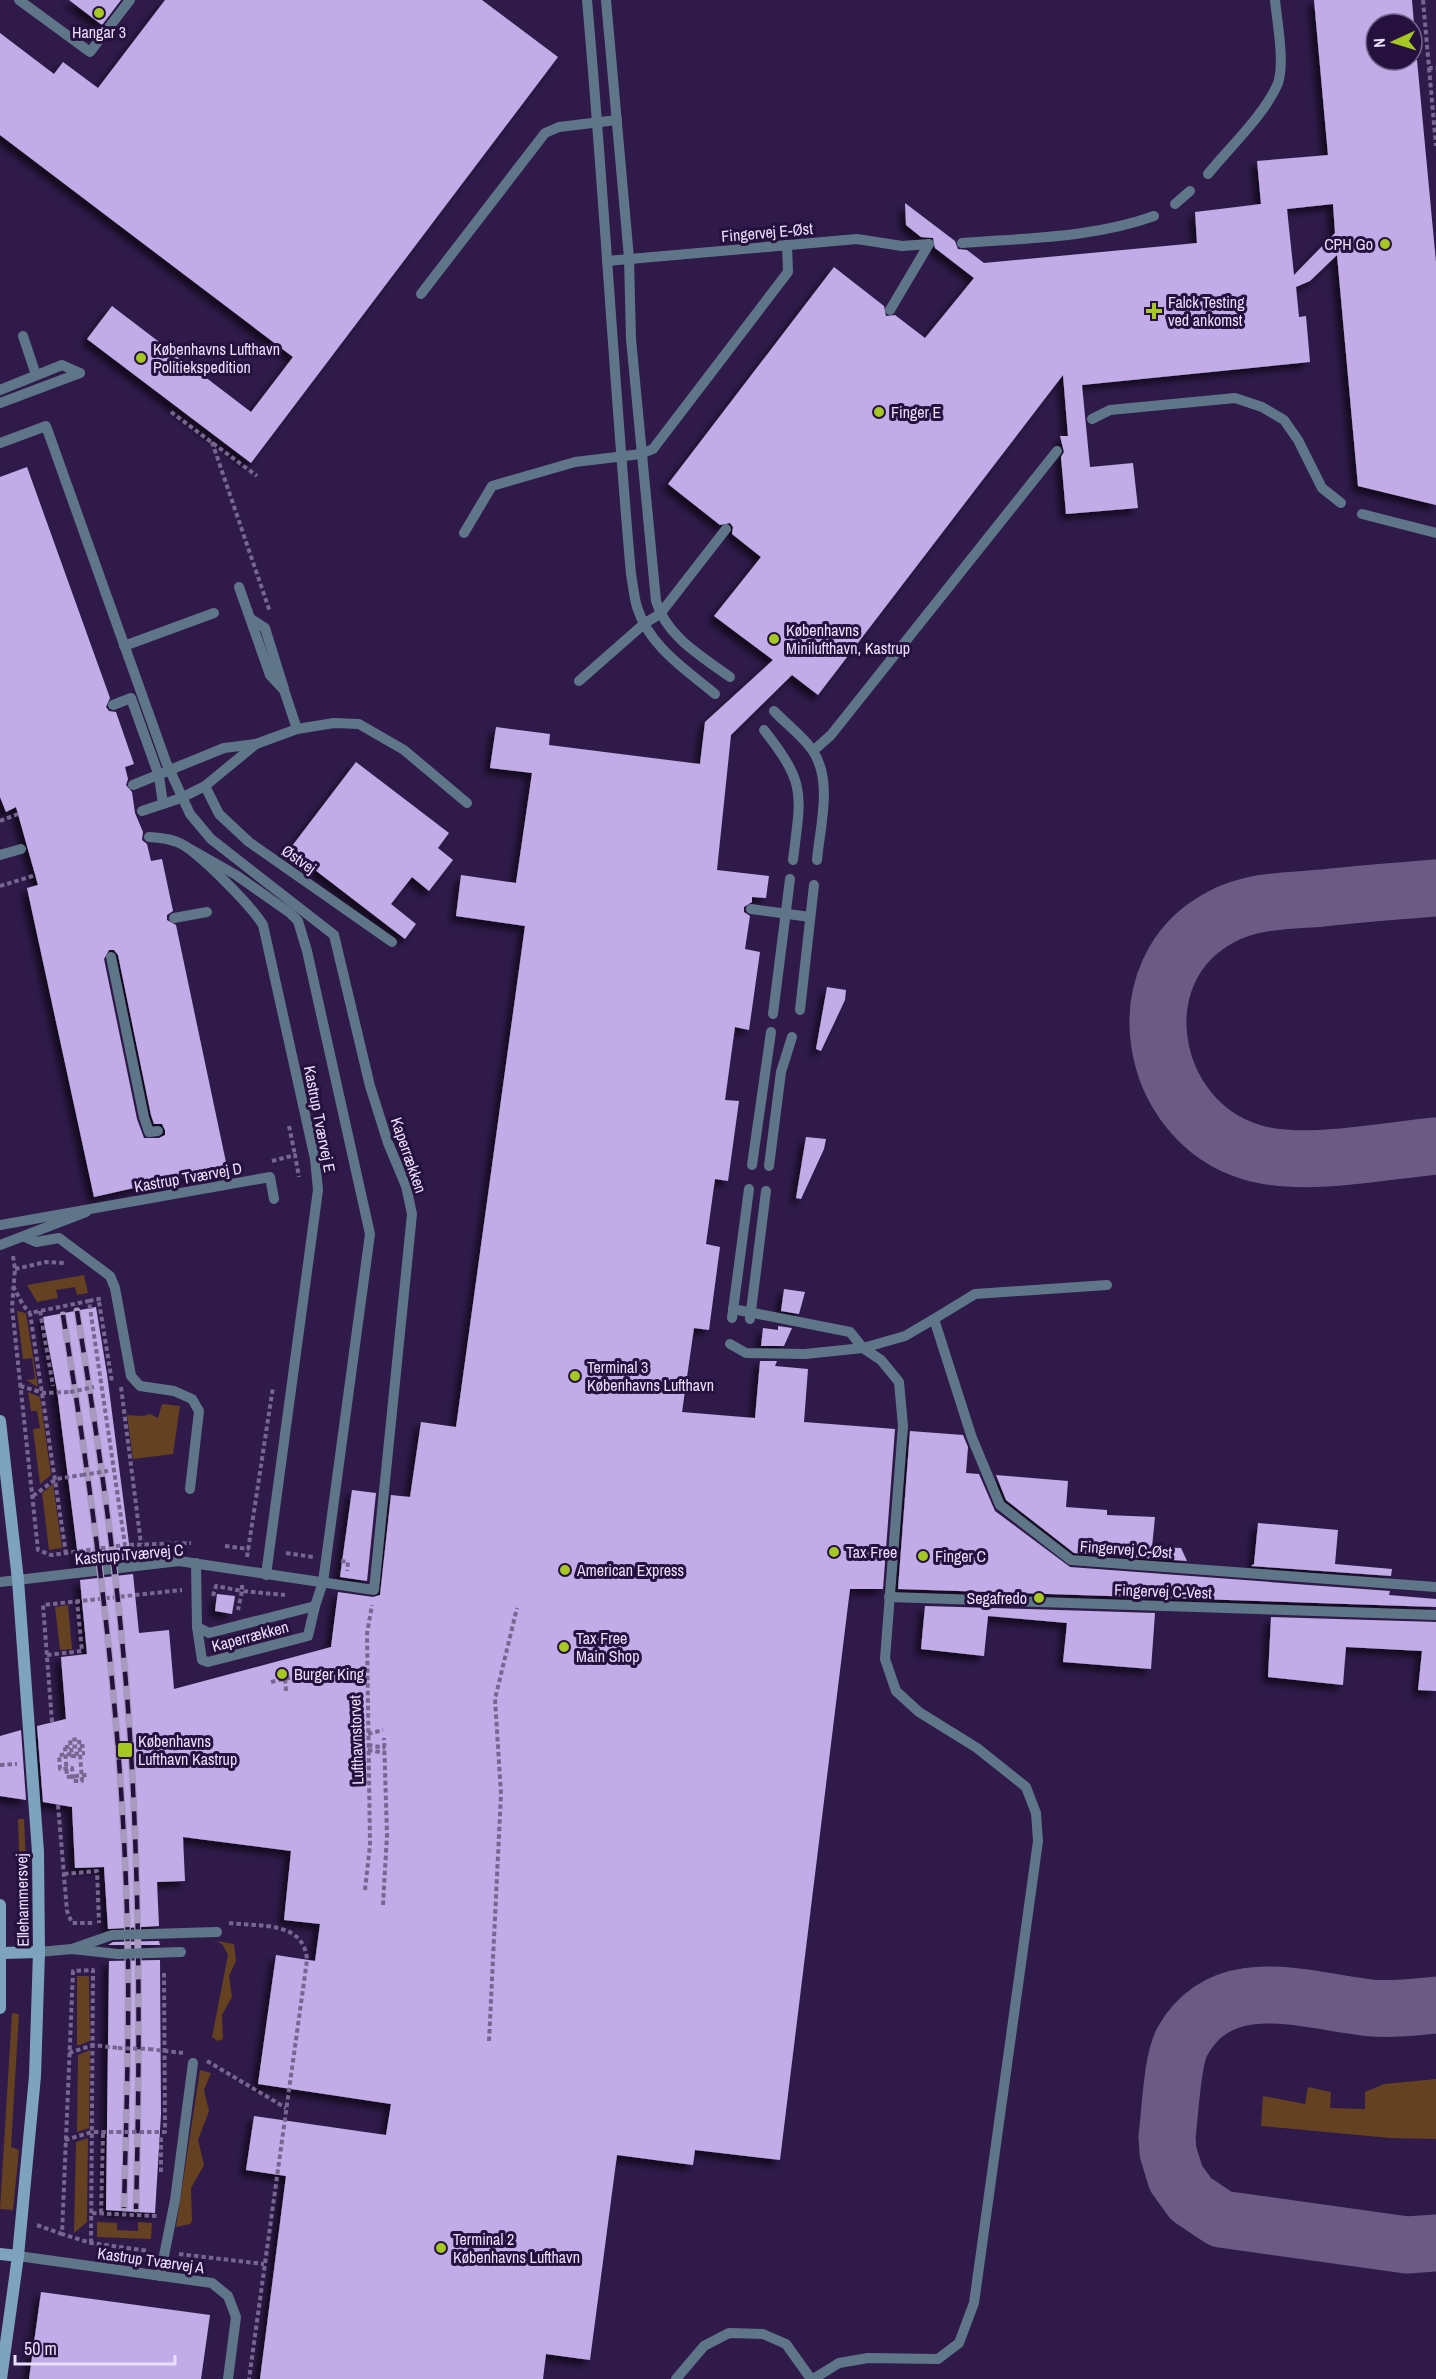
<svg xmlns="http://www.w3.org/2000/svg" width="1436" height="2379" viewBox="0 0 1436 2379" font-family="'Archivo Narrow',sans-serif">
<defs>
<filter id="shadow"><feDropShadow dx="-5.5" dy="5.5" stdDeviation="3" flood-color="#0009"/></filter>
</defs>
<rect width="100%" height="100%" fill="#2f1a49"/>
<g fill="#644121">
<polygon points="84,1275 88,1293 77,1295 75,1287 56,1290 58,1298 37,1302 27,1285"/>
<polygon points="17,1311 26,1313 38,1387 26,1380 35,1379 32,1358 23,1359"/>
<polygon points="28,1392 40,1397 51,1475 40,1484 33,1429 40,1428 37,1411 31,1411"/>
<polygon points="162,1404 180,1406 173,1454 133,1459 127,1415 143,1416 150,1414 158,1418"/>
<polygon points="53,1484 62,1548 49,1550 42,1493"/>
<polygon points="68,1605 72,1649 60,1650 55,1607"/>
<polygon points="18,1819 24,1819 28,1906 21,1907"/>
<polygon points="217,1941 234,1944 236,1961 229,1976 232,1997 222,2015 223,2039 218,2041 212,2037 228,1955 223,1945"/>
<polygon points="77,1976 89,1976 90,2041 77,2046"/>
<polygon points="12,2013 19,2014 11,2147 19,2150 13,2210 0,2209"/>
<polygon points="90,2050 89,2128 77,2132 78,2055"/>
<polygon points="200,2070 211,2073 204,2090 209,2111 198,2140 204,2165 191,2188 192,2221 190,2224 176,2227"/>
<polygon points="1436,2079 1436,2139 1390,2138 1261,2126 1263,2096 1305,2104 1308,2087 1331,2092 1330,2108 1365,2109 1365,2092 1384,2084"/>
<polygon points="88,2138 87,2222 74,2233 76,2142"/>
<polygon points="97,2222 117,2223 117,2230 138,2231 138,2222 152,2223 151,2239 97,2237"/>
</g>
<g fill="none" stroke-linecap="round" stroke-linejoin="round">
<g stroke="#6c5a84" stroke-width="57">
<path d="M1436 888C1398 891 1360 894 1323 898 1288 901 1252 900 1221 917 1120 970 1148 1121 1251 1152 1302 1168 1382 1151 1436 1146"/>
<path d="M1436 2005C1415 2007 1393 2010 1372 2008 1305 2001 1223 1969 1182 2042 1172 2061 1170 2114 1167 2137L1168 2152 1176 2178 1191 2199 1221 2219 1407 2245 1436 2243"/>
</g>
</g>
<g fill="#c2ace7" fill-rule="evenodd" filter="url(#shadow)">
<polygon points="69,0 121,0 102,25"/>
<polygon points="165,0 482,0 558,57 251,463 87,339 112,306 251,412 293,357 0,135 0,33 54,74 63,62 98,88"/>
<path d="M1314 0H1412L1414 24H1376V60H1417L1436 262V505L1358 486 1337 255 1310 281 1296 287 1299 317 1306 316 1310 362 1082 385 1090 467 1133 463 1138 508 1066 514 1061 457 1064 452 1060 436H1068L1063 375 818 695 792 675 731 735 717 870 769 876 766 898 752 897V902L744 907V912L750 916 745 949 760 952 749 1030 735 1027 725 1100 739 1101 728 1181 715 1179 706 1244 720 1247 709 1330 694 1328 682 1412 755 1418 760 1361H777L775 1366 808 1369 804 1422 895 1429 883 1589H850L780 2160 695 2150 693 2165 617 2155 590 2360 546 2354 543 2379H260L286 2176 246 2170 254 2116 386 2135 391 2104 258 2084 276 1955 315 1961 320 1924 284 1920 291 1851 183 1837 185 1881 157 1882 159 1926 108 1929 104 1867 75 1868 72 1807 43 1802 37 1726 66 1719 61 1657 87 1654 80 1580 133 1574 139 1633 169 1630 174 1689 331 1647 338 1592 373 1597 380 1595 391 1495 410 1497 421 1422 456 1427 525 926 456 916 461 875 516 883 532 773 490 768 496 727 550 734 549 745 700 764 705 722 773 660 714 616 761 557 732 534 733 527 730 523 720 525 668 484 834 267 884 306 886 316 895 315 925 338 974 278 935 248 933 238 921 237 906 225 905 203 955 241 958 249 967 250 984 263 1197 243 1195 212 1261 204 1257 161 1328 155ZM1333 204 1335 233 1294 275 1287 209Z"/>
<path d="M27 467 110 698 106 707 109 711 116 712 134 764 125 767 128 779 126 785 132 792 135 813 143 832 142 840 147 844 151 861 162 859 173 911 167 915V920L176 925 227 1167 94 1197 27 888 38 885 16 807 6 812 0 797V477ZM109 950H114L118 955 151 1115 154 1124H162L165 1130V1135L159 1138H144L137 1119 104 959Z"/>
<polygon points="356,762 449,833 438,848 453,860 429,891 412,877 391,904 416,924 405,939 289,850"/>
<polygon points="827,987 846,990 845,1000 821,1051 816,1049"/>
<polygon points="806,1137 826,1139 824,1149 801,1199 796,1198"/>
<polygon points="784,1289 805,1292 799,1314 781,1311"/>
<polygon points="96,1307 107,1374 131,1559 79,1565 57,1390 43,1317"/>
<polygon points="778,1326 792,1328 784,1346 761,1346 763,1328 778,1330"/>
<polygon points="910,1431 963,1435 968,1447 966,1473 979,1474 995,1511 1070,1567 1390,1591 1389,1595 1436,1599 1436,1607 898,1589"/>
<polygon points="996,1475 1068,1481 1066,1507 1107,1510 1107,1515 1155,1517 1152,1547 1181,1548 1187,1561 1074,1553 1006,1500"/>
<polygon points="352,1490 376,1493 367,1581 340,1577"/>
<polygon points="1258,1523 1338,1530 1335,1564 1392,1569 1391,1576 1251,1566 1254,1564"/>
<polygon points="217,1594 235,1596 232,1614 215,1611"/>
<polygon points="925,1606 1155,1613 1151,1669 1063,1662 1067,1623 988,1616 984,1656 921,1649"/>
<polygon points="1271,1617 1436,1622 1436,1691 1418,1690 1422,1651 1346,1647 1343,1685 1268,1677"/>
<polygon points="21,1730 26,1800 0,1796 0,1736"/>
<polygon points="159,1941 160,1945 108,1945 113,1942"/>
<polygon points="160,1960 161,2114 155,2213 106,2210 109,1961"/>
<polygon points="41,2292 210,2315 201,2379 29,2379"/>
</g>
<g fill="none" stroke-linecap="round" stroke-linejoin="round">
<g stroke="#77668f" stroke-width="4" stroke-dasharray="4.5 3" stroke-linecap="butt">
<polyline points="1423,0 1429,68 1436,68"/>
<polyline points="1429,68 1436,146"/>
<polyline points="171,412 257,476"/>
<polyline points="212,442 270,612"/>
<polyline points="0,821 18,814"/>
<polyline points="0,886 36,875"/>
<polyline points="289,1126 295,1155"/>
<polyline points="272,1161 295,1155 299,1177"/>
<polyline points="13,1256 15,1269 12,1307 38,1550 51,1555 125,1545"/>
<polyline points="15,1269 46,1262 65,1263"/>
<polyline points="13,1286 23,1305 30,1313"/>
<polyline points="89,1301 103,1298"/>
<polyline points="99,1302 112,1382"/>
<polyline points="40,1311 53,1386"/>
<polyline points="20,1386 44,1393 70,1392"/>
<polyline points="121,1387 141,1544"/>
<polyline points="33,1496 56,1479 82,1475"/>
<polyline points="225,1546 249,1549"/>
<polyline points="286,1553 313,1557"/>
<polyline points="66,1554 30,1313 89,1301 125,1545 191,1543"/>
<polyline points="247,1557 273,1387"/>
<polyline points="341,1561 348,1562 347,1571"/>
<polyline points="242,1585 242,1591 285,1595"/>
<polyline points="213,1596 216,1586 242,1591 238,1610"/>
<polyline points="47,1655 82,1651 77,1601"/>
<polyline points="285,1679 286,1691"/>
<polyline points="271,1682 293,1677"/>
<polyline points="52,1722 43,1605 182,1590"/>
<polyline points="368,1734 383,1730"/>
<polyline points="368,1745 385,1748"/>
<polyline points="65,1747 85,1746"/>
<polyline points="160,1747 175,1746 177,1762 165,1763"/>
<polyline points="368,1750 385,1753"/>
<polyline points="76,1756 72,1756 70,1740 79,1739 82,1781 73,1781 72,1768 60,1769 59,1755 85,1753"/>
<polyline points="0,1765 17,1764"/>
<polyline points="67,1777 87,1775"/>
<polyline points="58,1805 67,1911 72,1923 95,1923"/>
<polyline points="64,1874 97,1871 99,1923"/>
<polyline points="365,1890 370,1845 367,1634 372,1605"/>
<polyline points="383,1905 387,1835 384,1738"/>
<path d="M229 1923C259 1927 304 1920 307 1960L249 2379"/>
<polyline points="489,2041 501,1794 495,1699 517,1608"/>
<polyline points="149,2049 183,2053"/>
<polyline points="69,2053 93,2045 118,2048"/>
<polyline points="207,2061 286,2108"/>
<polyline points="147,2132 165,2132 164,1970"/>
<polyline points="65,2140 92,2132 117,2132"/>
<polyline points="161,2172 161,2136"/>
<polyline points="92,2213 157,2216"/>
<polyline points="101,2213 103,2134"/>
<polyline points="37,2225 62,2234"/>
<polyline points="91,2243 93,1970 73,1971 62,2234 91,2243 149,2251"/>
<polyline points="179,2254 264,2264"/>
</g>
<g stroke="#5f7688" stroke-width="10">
<polyline points="19,0 90,52 130,0"/>
<path d="M587 0C604 191 614 383 631 574 633 585 634 597 637 607 649 646 685 669 715 694"/>
<path d="M606 0 629 258 631 339 656 601C667 637 701 656 730 677"/>
<path d="M1208 174C1229 148 1266 113 1278 83 1285 63 1277 21 1275 0"/>
<polyline points="1175,204 1190,191"/>
<path d="M962 243C1026 238 1093 238 1154 216"/>
<polyline points="607,261 857,239 902,246 929,244"/>
<polyline points="421,294 545,133 559,127 617,120"/>
<polyline points="890,310 929,244"/>
<polyline points="23,336 36,375"/>
<polyline points="0,390 62,365 80,373"/>
<polyline points="0,403 80,373"/>
<polyline points="1092,419 1110,410 1235,398 1262,407 1284,420 1298,440 1322,488 1341,503"/>
<polyline points="0,443 46,426 166,762 190,814 211,839 334,935 370,1086 388,1143 406,1186 412,1214 374,1590 179,1561 0,1582"/>
<polyline points="1362,514 1436,533"/>
<polyline points="464,533 492,486 575,462 641,454 653,449 788,272 787,245"/>
<polyline points="239,587 270,675 284,690 297,729"/>
<polyline points="251,619 265,628 284,689"/>
<polyline points="124,646 214,613"/>
<polyline points="579,681 645,623 660,614 726,529"/>
<polyline points="113,705 131,698 159,776 163,804"/>
<path d="M774 711C786 724 803 736 813 751 833 782 820 826 817 860"/>
<path d="M764 730C807 785 801 793 793 860"/>
<polyline points="813,751 831,735 1057,451"/>
<polyline points="133,785 224,748 256,744"/>
<polyline points="205,786 219,814 249,842 392,942"/>
<polyline points="142,811 181,798 205,786 256,744 297,729 334,723 359,724 404,750 467,803"/>
<path d="M149 837C162 838 174 839 185 846 205 860 250 904 263 925L315 1159 318 1190 266 1575"/>
<polyline points="185,846 236,875 290,913 298,921 307,951 370,1234 323,1582 315,1606 209,1633 197,1627 196,1563"/>
<polyline points="0,855 21,849"/>
<polyline points="751,909 810,917"/>
<polyline points="174,918 207,912"/>
<polyline points="111,957 144,1117 149,1132 158,1131"/>
<polyline points="800,1010 814,885"/>
<polyline points="773,1014 790,879"/>
<polyline points="752,1165 771,1032"/>
<polyline points="769,1166 781,1072 792,1037"/>
<polyline points="0,1225 270,1177 274,1199"/>
<polyline points="25,1237 36,1242 59,1238 110,1276 115,1288 131,1376 140,1386 174,1391 192,1399 199,1411 190,1489"/>
<polyline points="0,1245 86,1212"/>
<polyline points="732,1318 749,1189"/>
<polyline points="750,1319 766,1191"/>
<polyline points="934,1319 975,1294 1107,1285"/>
<polyline points="730,1344 746,1353 805,1354 863,1348 850,1332 733,1309"/>
<polyline points="863,1348 905,1336 934,1319 972,1438 1000,1505 1071,1560 1436,1587"/>
<polyline points="889,1597 1436,1615"/>
<polyline points="197,1627 202,1660 208,1662 308,1636 315,1606"/>
<polyline points="150,1934 217,1932"/>
<polyline points="39,1952 72,1949 118,1954"/>
<polyline points="150,1953 181,1952"/>
<polyline points="18,2256 212,2283 228,2296 236,2317 228,2379"/>
<polyline points="160,2276 175,2200 193,2063"/>
<polyline points="676,2379 704,2346 729,2333 763,2334 786,2344 811,2379"/>
<polyline points="813,2379 839,2363 868,2358 938,2359 959,2343 974,2303 1038,1841 1036,1813 1026,1787 977,1748 919,1712 896,1691 885,1659 903,1426 899,1382 881,1360 863,1348"/>
</g>
<g stroke="#7ea3bf" stroke-width="12">
<polyline points="0,1421 18,1580 38,1852 39,1952 35,2076 18,2256 1,2379"/>
<polyline points="0,1905 0,2008"/>
<polyline points="2,1953 39,1952"/>
<polyline points="0,2254 18,2256"/>
</g>
<g stroke="#a89abf" stroke-width="7">
<g id="rail">
<path d="M77 1311C101 1457 122 1604 131 1752 140 1904 140 2056 136 2209"/>
<path d="M63 1315C98 1528 125 1743 128 1959 129 2042 126 2125 124 2208"/>
</g>
</g>
<use href="#rail" stroke="#26103e" stroke-width="4.5" stroke-dasharray="14" stroke-linecap="butt"/>
<g stroke="#77668f" stroke-width="4" stroke-dasharray="4.5 3" stroke-linecap="butt">
<polyline points="70,1392 94,1387"/>
<polyline points="82,1475 108,1471"/>
<polyline points="65,1747 67,1777"/>
<polyline points="118,2048 149,2049"/>
<polyline points="117,2132 147,2132"/>
</g>
<g stroke="#5f7688" stroke-width="10">
<polyline points="72,1949 112,1935 150,1934"/>
<polyline points="118,1954 150,1953"/>
</g>
</g>
<g fill="#a5c822" stroke="#26103e" stroke-width="2">
<circle cx="99" cy="13" r="6"/>
<circle cx="1385" cy="244" r="6"/>
<path d="M1151 302h6v6h6v6h-6v6h-6v-6h-6v-6h6z"/>
<circle cx="141" cy="358" r="6"/>
<circle cx="879" cy="412" r="6"/>
<circle cx="774" cy="639" r="6"/>
<circle cx="575" cy="1376" r="6"/>
<circle cx="834" cy="1552" r="6"/>
<circle cx="923" cy="1556" r="6"/>
<circle cx="565" cy="1570" r="6"/>
<circle cx="1039" cy="1598" r="6"/>
<circle cx="564" cy="1647" r="6"/>
<circle cx="282" cy="1674" r="6"/>
<rect x="117" y="1742" width="16" height="16" rx="3"/>
<circle cx="441" cy="2248" r="6"/>
</g>
<g text-anchor="middle" dominant-baseline="central" stroke-width="6" stroke-linejoin="round" paint-order="stroke">
<g font-size="16" fill="#eadffe" stroke="#26103e" text-anchor="start">
<text x="99" y="32" text-anchor="middle">Hangar 3</text>
<text x="1373" y="244" text-anchor="end">CPH Go</text>
<text x="1168" y="302">Falck Testing<tspan x="1168" dy="18">ved ankomst</tspan></text>
<text x="153" y="349">Københavns Lufthavn<tspan x="153" dy="18">Politiekspedition</tspan></text>
<text x="891" y="412">Finger E</text>
<text x="786" y="630">Københavns<tspan x="786" dy="18">Minilufthavn, Kastrup</tspan></text>
<text x="587" y="1367">Terminal 3<tspan x="587" dy="18">Københavns Lufthavn</tspan></text>
<text x="846" y="1552">Tax Free</text>
<text x="935" y="1556">Finger C</text>
<text x="577" y="1570">American Express</text>
<text x="1027" y="1598" text-anchor="end">Segafredo</text>
<text x="576" y="1638">Tax Free<tspan x="576" dy="18">Main Shop</tspan></text>
<text x="294" y="1674">Burger King</text>
<text x="138" y="1741">Københavns<tspan x="138" dy="18">Lufthavn Kastrup</tspan></text>
<text x="453" y="2239">Terminal 2<tspan x="453" dy="18">Københavns Lufthavn</tspan></text>
</g>
<g font-size="16" fill="#eadffe" stroke="#26103e">
<text transform="translate(767 232) rotate(-5)">Fingervej E-Øst</text>
<text transform="translate(299 859) rotate(35)">Østvej</text>
<text transform="translate(320 1119) rotate(79)">Kastrup Tværvej E</text>
<text transform="translate(409 1155) rotate(71)">Kaperrækken</text>
<text transform="translate(188 1177) rotate(-10)">Kastrup Tværvej D</text>
<text transform="translate(1126 1549) rotate(4)">Fingervej C-Øst</text>
<text transform="translate(129 1554) rotate(-5)">Kastrup Tværvej C</text>
<text transform="translate(1163 1591) rotate(2)">Fingervej C-Vest</text>
<text transform="translate(250 1636) rotate(-15)">Kaperrækken</text>
<text transform="translate(356 1740) rotate(-92)">Lufthavnstorvet</text>
<text transform="translate(22 1900) rotate(-91)">Ellehammersvej</text>
<text transform="translate(151 2260) rotate(8)">Kastrup Tværvej A</text>
</g>
</g>
<g transform="translate(1394 42) rotate(266)"><circle r="28" fill="#26103e" stroke="#74638b" stroke-width="1.5"/>
<path d="M0-4.5L10 22L0 15L-10 22Z" fill="#a5c822"/>
<text y="-9" font-size="16" font-weight="bold" text-anchor="middle" fill="#eadffe">N</text>
</g>
<path d="M15 2355v9h160v-9" fill="none" stroke="#eadffe" stroke-width="3"/>
<text x="24" y="2355" font-size="18" fill="#eadffe" stroke="#26103e" stroke-width="4.5" paint-order="stroke">50 m</text>
</svg>
